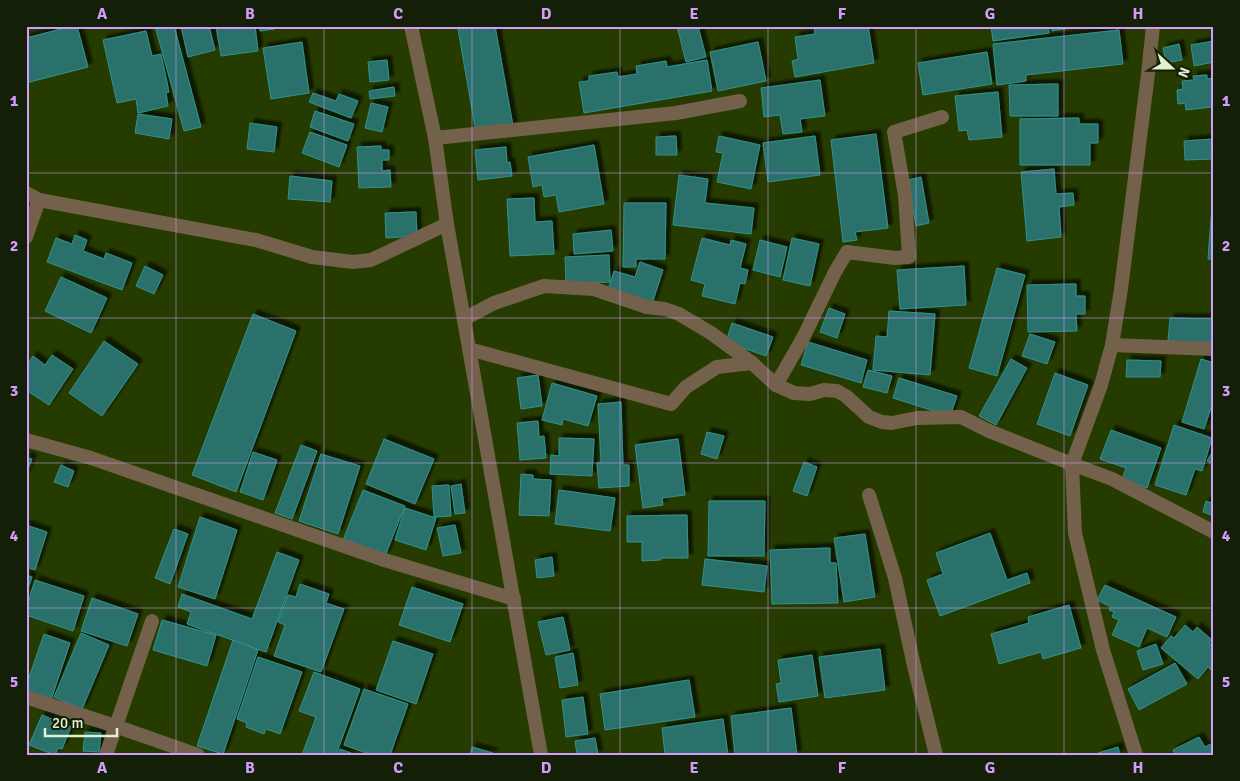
<svg xmlns="http://www.w3.org/2000/svg" width="1240" height="781" viewBox="0 0 1240 781" font-family="Signika,sans-serif">
<defs>
<filter id="shadow"><feDropShadow dx="4.5" dy="-4.5" stdDeviation="1" flood-color="#0009"/></filter>
</defs>
<rect width="100%" height="100%" fill="#253b00"/>
<g fill="#29716c" stroke="#32928c" filter="url(#shadow)">
<polygon points="73,26 77,26 88,67 26,83 26,38"/>
<polygon points="155,26 174,26 201,127 184,131"/>
<polygon points="181,26 209,26 215,50 188,57"/>
<polygon points="216,26 255,26 258,51 221,56"/>
<polygon points="260,26 275,26 275,29 260,31"/>
<polygon points="471,26 495,26 513,126 476,133 458,29"/>
<polygon points="677,26 698,26 706,57 686,62"/>
<polygon points="814,26 868,26 874,63 795,77 792,61 798,59 795,37 815,34"/>
<polygon points="991,26 1048,26 1049,33 993,41"/>
<polygon points="1052,26 1078,26 1078,27 1052,31"/>
<polygon points="1119,30 1123,64 1026,75 1026,81 997,85 993,44"/>
<polygon points="146,31 152,56 161,54 169,92 166,93 168,106 138,113 136,99 117,103 103,40"/>
<polygon points="1214,41 1214,62 1194,66 1191,45"/>
<polygon points="302,42 309,93 271,99 263,48"/>
<polygon points="758,42 766,81 718,91 710,52"/>
<polygon points="1179,44 1182,60 1166,63 1163,48"/>
<polygon points="987,52 992,84 923,95 918,63"/>
<polygon points="387,60 389,80 370,82 368,62"/>
<polygon points="707,60 712,91 584,113 579,82 589,81 589,76 617,72 618,77 637,74 636,66 666,61 667,67"/>
<polygon points="1207,75 1207,79 1214,78 1214,104 1212,104 1212,107 1186,110 1185,103 1178,104 1177,90 1183,89 1182,81 1194,80 1193,76"/>
<polygon points="820,80 825,116 800,119 802,132 783,134 780,115 764,117 761,88"/>
<polygon points="1058,84 1058,116 1010,116 1009,85"/>
<polygon points="394,87 395,96 370,99 369,91"/>
<polygon points="998,92 1002,137 969,140 967,130 959,131 955,96"/>
<polygon points="313,93 336,101 339,94 358,101 351,118 309,102"/>
<polygon points="371,103 388,107 382,132 365,128"/>
<polygon points="315,111 354,124 348,141 310,127"/>
<polygon points="138,114 172,119 169,139 135,133"/>
<polygon points="1079,118 1079,124 1098,124 1098,143 1090,143 1090,165 1020,165 1020,119"/>
<polygon points="250,123 277,127 274,152 247,149"/>
<polygon points="310,132 347,145 339,167 302,153"/>
<polygon points="876,134 888,228 855,232 857,240 843,242 831,140"/>
<polygon points="676,136 677,155 656,155 656,137"/>
<polygon points="719,136 760,145 751,189 717,182 723,153 716,152"/>
<polygon points="815,136 820,175 768,182 763,143"/>
<polygon points="1214,139 1214,159 1185,160 1184,141"/>
<polygon points="594,145 604,204 559,212 556,195 544,197 542,185 533,187 528,157"/>
<polygon points="381,146 381,150 389,150 389,160 382,160 382,171 390,170 391,187 359,188 357,147"/>
<polygon points="506,147 507,163 510,162 512,176 478,180 475,150"/>
<polygon points="1054,169 1056,194 1073,193 1074,205 1059,207 1061,237 1027,241 1021,172"/>
<polygon points="679,175 708,179 705,203 754,208 751,234 673,225"/>
<polygon points="290,176 332,181 330,202 288,199"/>
<polygon points="921,177 929,223 916,226 908,180"/>
<polygon points="534,198 535,222 552,221 554,254 510,256 507,199"/>
<polygon points="624,203 666,203 665,259 636,259 636,267 623,267"/>
<polygon points="1212,205 1214,205 1214,259 1208,259"/>
<polygon points="416,212 417,236 386,238 385,213"/>
<polygon points="611,230 613,251 574,254 573,234"/>
<polygon points="75,235 87,240 83,251 104,259 106,253 132,263 122,290 47,262 56,238 72,244"/>
<polygon points="702,238 730,245 731,240 746,244 740,268 748,270 745,284 740,283 735,304 702,296 705,284 691,280"/>
<polygon points="792,238 819,244 810,286 783,280"/>
<polygon points="760,240 787,247 780,277 753,270"/>
<polygon points="609,255 610,282 566,284 565,257"/>
<polygon points="640,262 663,270 652,304 608,290 614,271 635,277"/>
<polygon points="145,266 163,275 154,294 136,286"/>
<polygon points="964,266 966,305 900,309 897,270"/>
<polygon points="997,268 1025,275 997,376 969,368"/>
<polygon points="61,277 107,298 91,333 45,311"/>
<polygon points="1076,284 1076,296 1085,296 1085,314 1076,314 1077,331 1028,332 1027,285"/>
<polygon points="829,308 845,314 837,338 820,332"/>
<polygon points="889,311 935,314 930,375 873,370 876,336 887,337"/>
<polygon points="253,314 296,331 236,492 192,475"/>
<polygon points="1170,318 1214,319 1214,343 1168,341"/>
<polygon points="732,323 773,337 766,356 726,342"/>
<polygon points="1030,334 1055,342 1047,364 1022,356"/>
<polygon points="104,341 138,364 102,416 69,393"/>
<polygon points="808,342 867,360 861,383 801,365"/>
<polygon points="52,355 73,369 49,405 26,390 26,366 33,356 45,365"/>
<polygon points="1011,359 1027,368 996,425 979,416"/>
<polygon points="1201,359 1214,363 1214,399 1204,429 1182,422"/>
<polygon points="1127,360 1161,361 1160,377 1126,377"/>
<polygon points="868,370 892,376 887,393 863,387"/>
<polygon points="1055,373 1088,385 1070,436 1037,424"/>
<polygon points="538,375 542,406 521,409 517,378"/>
<polygon points="899,378 957,396 950,416 893,398"/>
<polygon points="552,383 597,396 588,426 563,419 562,425 542,420"/>
<polygon points="621,402 623,465 629,465 629,486 599,488 597,463 601,462 598,404"/>
<polygon points="538,421 539,437 544,436 546,458 520,460 517,423"/>
<polygon points="1174,425 1212,438 1202,471 1195,469 1186,495 1155,485"/>
<polygon points="1111,430 1161,448 1147,488 1122,479 1126,468 1100,459"/>
<polygon points="707,432 724,436 717,459 701,454"/>
<polygon points="559,438 594,439 592,476 550,474 551,455 559,456"/>
<polygon points="384,439 434,459 415,504 366,484"/>
<polygon points="678,439 685,495 662,498 663,505 643,508 635,445"/>
<polygon points="301,445 317,451 292,519 275,513"/>
<polygon points="1214,449 1214,464 1207,461"/>
<polygon points="253,452 277,460 263,500 240,492"/>
<polygon points="321,454 360,466 338,534 299,521"/>
<polygon points="26,457 32,459 26,475"/>
<polygon points="804,462 817,467 807,496 793,491"/>
<polygon points="61,465 74,471 68,487 54,482"/>
<polygon points="521,474 533,475 533,479 551,480 549,516 519,515"/>
<polygon points="461,484 465,513 455,514 451,486"/>
<polygon points="449,485 451,516 434,517 432,486"/>
<polygon points="363,490 405,506 385,556 343,540"/>
<polygon points="559,490 615,498 610,531 555,524"/>
<polygon points="709,501 765,501 764,556 708,556"/>
<polygon points="1206,501 1214,504 1214,516 1203,512"/>
<polygon points="405,508 436,518 426,550 395,540"/>
<polygon points="687,515 688,558 661,558 661,560 642,561 642,542 627,542 627,516"/>
<polygon points="200,517 237,530 215,599 178,587"/>
<polygon points="26,525 47,532 35,570 26,567"/>
<polygon points="455,525 461,553 443,556 437,528"/>
<polygon points="174,529 188,534 170,584 155,578"/>
<polygon points="990,533 1007,580 1027,573 1030,583 940,616 927,580 943,574 936,553"/>
<polygon points="865,534 875,597 844,602 834,538"/>
<polygon points="830,548 830,563 836,563 838,603 772,604 770,550"/>
<polygon points="277,552 299,560 266,652 187,624 191,612 178,607 182,594 252,619"/>
<polygon points="552,557 554,576 537,578 535,560"/>
<polygon points="705,559 767,566 764,592 702,585"/>
<polygon points="26,575 32,577 26,594"/>
<polygon points="35,580 84,596 73,631 26,615 26,609"/>
<polygon points="300,584 329,594 326,603 344,609 321,672 274,656 285,625 278,622 288,595 296,597"/>
<polygon points="1105,585 1176,617 1167,637 1147,628 1139,647 1112,635 1119,620 1112,617 1114,612 1109,610 1111,607 1097,600"/>
<polygon points="412,587 463,604 450,642 399,625"/>
<polygon points="92,598 138,614 127,646 81,631"/>
<polygon points="1069,605 1081,648 1043,659 1041,652 999,664 991,634 1029,623 1028,617"/>
<polygon points="563,617 570,650 546,655 538,622"/>
<polygon points="162,620 216,635 207,666 153,650"/>
<polygon points="1185,625 1193,632 1197,627 1212,640 1209,643 1214,647 1214,669 1212,671 1208,667 1198,679 1161,648 1171,636 1174,638"/>
<polygon points="81,633 109,645 82,709 54,697"/>
<polygon points="44,634 70,643 51,700 26,692 26,686"/>
<polygon points="233,640 258,650 223,754 197,746"/>
<polygon points="393,641 433,654 416,704 376,690"/>
<polygon points="1156,644 1163,664 1143,670 1137,651"/>
<polygon points="880,649 885,690 825,698 819,657"/>
<polygon points="573,653 578,685 560,688 555,657"/>
<polygon points="812,655 818,696 779,702 776,684 781,683 778,660"/>
<polygon points="258,657 302,672 280,734 266,729 264,734 246,727 247,723 237,719"/>
<polygon points="1175,663 1187,684 1139,710 1128,689"/>
<polygon points="314,672 360,689 336,755 302,755 316,717 299,711"/>
<polygon points="689,680 695,717 605,730 600,694"/>
<polygon points="364,689 408,704 390,755 372,755 344,745"/>
<polygon points="583,697 588,734 566,737 562,700"/>
<polygon points="791,708 797,755 735,755 731,716"/>
<polygon points="42,715 71,727 62,749 58,748 55,755 29,745"/>
<polygon points="723,719 728,755 665,755 662,728"/>
<polygon points="85,732 101,733 99,752 83,751"/>
<polygon points="1199,737 1205,747 1213,743 1214,755 1175,755 1173,750"/>
<polygon points="595,738 598,755 577,755 575,741"/>
<polygon points="472,747 493,753 493,755 470,755"/>
<polygon points="1118,747 1120,755 1098,755 1098,753"/>
<polygon points="340,749 356,755 338,755"/>
</g>
<g fill="none" stroke-linecap="round" stroke-linejoin="round">
<g stroke="#74614c" stroke-width="14">
<polyline points="411,26 435,138 447,224 541,755"/>
<polyline points="435,138 676,113 740,101"/>
<polyline points="26,193 39,200 256,240 312,257 353,262 371,260 447,224"/>
<polyline points="26,237 39,200"/>
<polyline points="464,319 494,303 544,286 594,289 647,307 665,309 679,314 711,333 752,363 776,385 794,393 810,394 824,390 837,391 846,396 869,417 882,422 892,423 917,418 961,417 989,431 1072,464 1112,479 1214,532"/>
<polyline points="1112,345 1214,349"/>
<polyline points="469,349 671,404 686,387 717,367 752,363"/>
<polyline points="776,385 803,338 835,272 847,252 895,258 909,257 905,195 894,132 942,117"/>
<polyline points="26,440 91,458 381,559 514,599"/>
<polyline points="869,495 895,578 914,666 936,755"/>
<polyline points="26,697 115,726 198,755"/>
<polyline points="106,755 152,621"/>
<polyline points="1136,755 1103,650 1075,533 1072,464 1101,385 1112,345 1121,289 1148,74 1153,26"/>
</g>
</g>
<path fill="none" stroke="#d29cfd" stroke-width="1" stroke-opacity="0.55" d="M176 26V755M324 26V755M472 26V755M620 26V755M768 26V755M916 26V755M1064 26V755M26 173H1214M26 318H1214M26 463H1214M26 608H1214"/>
<rect width="1240" height="781" fill="none" stroke="#141f07" stroke-width="55"/>
<g transform="translate(1172 68) rotate(111)" stroke="#141f07" stroke-width="4" paint-order="stroke">
<path d="M0-4L9 19L0 12L-9 19Z" fill="#e0f0d1"/>
<text y="-8" font-size="14" font-weight="bold" text-anchor="middle" fill="#e0f0d1">N</text>
</g>
<path d="M45 728v8h72v-8" fill="none" stroke="#e0f0d1" stroke-width="2.5"/>
<text x="52" y="728" font-size="15" fill="#e0f0d1" stroke="#141f07" stroke-width="4" paint-order="stroke">20 m</text>
<rect x="28" y="28" width="1184" height="726" fill="none" stroke="#d29cfd" stroke-width="2"/>
<g font-size="16" text-anchor="middle" font-weight="bold" fill="#d29cfd">
<text x="102" y="19">A</text>
<text x="250" y="19">B</text>
<text x="398" y="19">C</text>
<text x="546" y="19">D</text>
<text x="694" y="19">E</text>
<text x="842" y="19">F</text>
<text x="990" y="19">G</text>
<text x="1138" y="19">H</text>
<text x="14" y="106">1</text>
<text x="1226" y="106">1</text>
<text x="14" y="251">2</text>
<text x="1226" y="251">2</text>
<text x="14" y="396">3</text>
<text x="1226" y="396">3</text>
<text x="14" y="541">4</text>
<text x="1226" y="541">4</text>
<text x="14" y="687">5</text>
<text x="1226" y="687">5</text>
<text x="102" y="773">A</text>
<text x="250" y="773">B</text>
<text x="398" y="773">C</text>
<text x="546" y="773">D</text>
<text x="694" y="773">E</text>
<text x="842" y="773">F</text>
<text x="990" y="773">G</text>
<text x="1138" y="773">H</text>
</g>
</svg>
